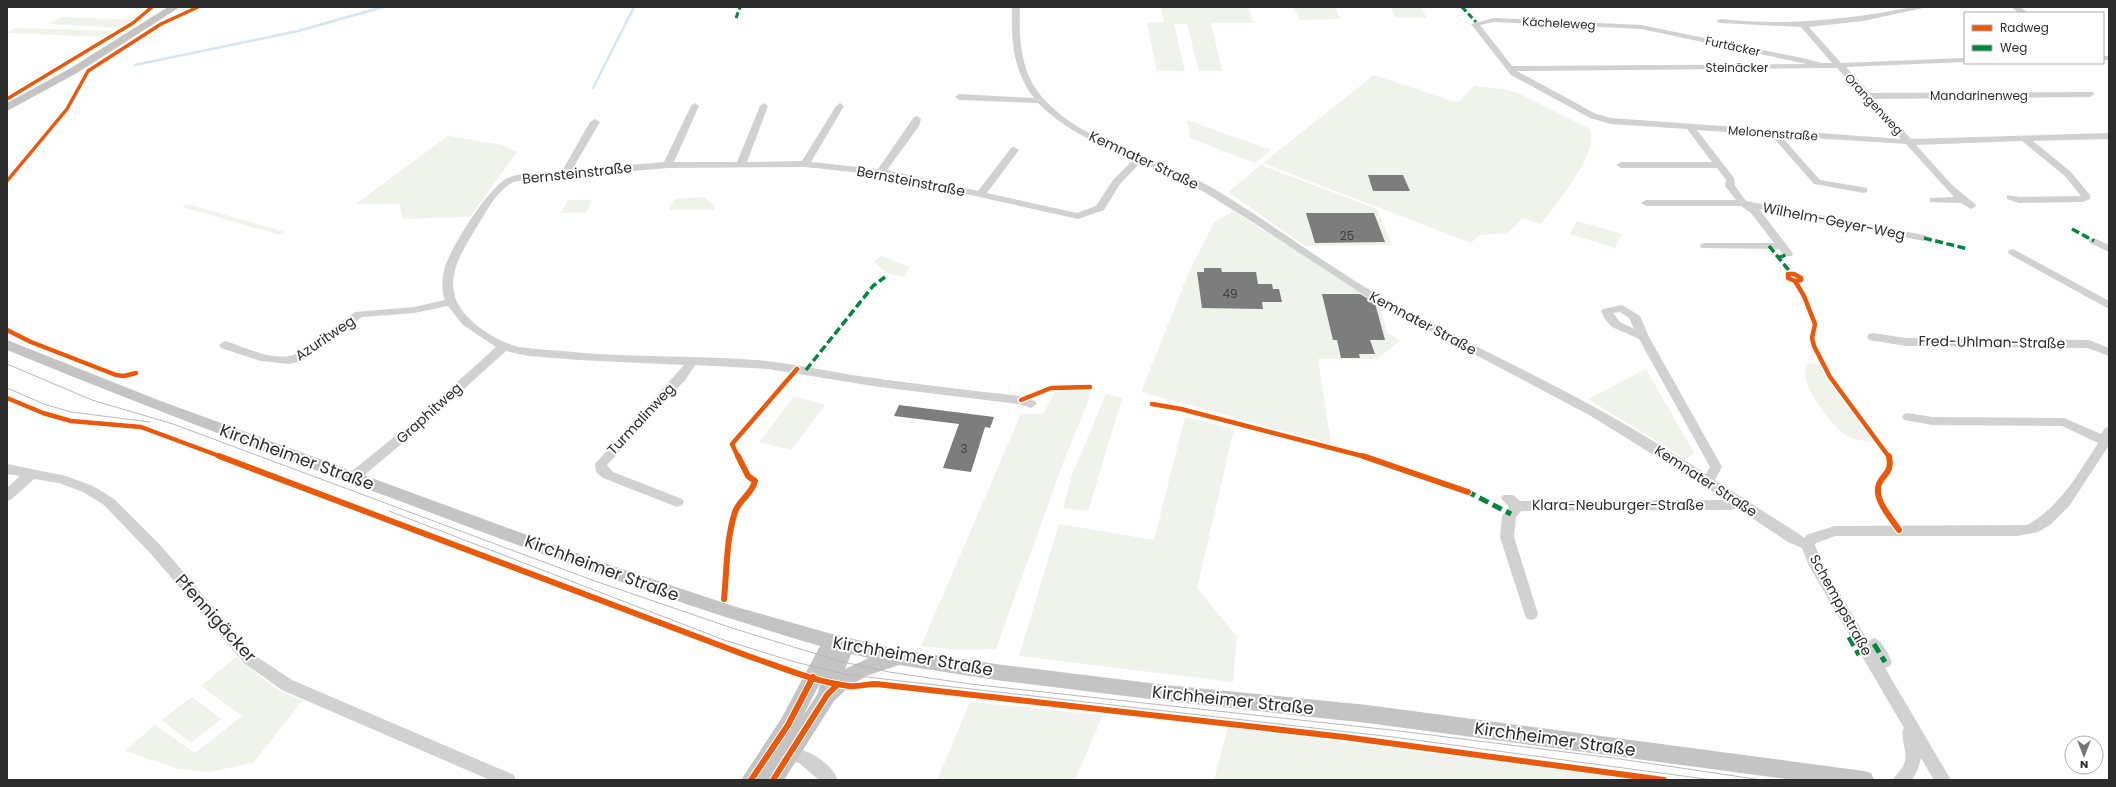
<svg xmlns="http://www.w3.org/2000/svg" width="2116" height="787" viewBox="0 0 2116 787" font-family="Poppins,sans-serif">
<rect width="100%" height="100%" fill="#fff"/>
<g fill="#eff3eb">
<polygon points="1161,7 1248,7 1254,23 1211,23 1222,71 1199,71 1187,24 1174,24 1185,71 1157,71 1147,23 1164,22"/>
<polygon points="1294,7 1335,7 1340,19 1300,20"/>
<polygon points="1391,7 1420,7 1427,18 1396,18"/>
<polygon points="62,17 134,20 123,28 48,24"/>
<polygon points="15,28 117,31 105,37 7,33"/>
<path d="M1374 75 1455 102 1460 101 1474 86 1502 89 1520 94 1588 128C1605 147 1553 208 1541 224L1523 218 1507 233 1479 235 1471 243 1263 163Z"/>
<polygon points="1187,120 1271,150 1255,163 1190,138"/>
<polygon points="448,136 503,145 517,152 470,217 403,219 399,204 356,204"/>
<polygon points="1261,165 1377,209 1392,245 1305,246 1228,192"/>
<polygon points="703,197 715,206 714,210 669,210 674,199"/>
<polygon points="568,200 592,200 586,213 561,213"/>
<polygon points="187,204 285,232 280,235 182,207"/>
<polygon points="1233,211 1378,301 1388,334 1401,340 1377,359 1318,359 1331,444 1141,392 1189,272 1214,223"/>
<polygon points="1577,221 1622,234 1615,248 1570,234"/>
<polygon points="881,256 910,267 904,277 889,274 874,262"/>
<path d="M1809 363 1820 365 1847 407 1876 441C1865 441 1855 441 1846 435 1830 424 1812 398 1806 380 1804 374 1806 368 1809 363Z"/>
<polygon points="1646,369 1694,453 1686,459 1588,399"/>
<polygon points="1057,389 1090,391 1089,399 1066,455 996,649 962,650 921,646 1021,414 1043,414"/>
<polygon points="1106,394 1122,398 1088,511 1063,508 1072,475"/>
<polygon points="794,396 825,405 791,450 759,442"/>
<polygon points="1185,417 1234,429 1197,588 1237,637 1233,682 1019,656 1059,524 1154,540"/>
<polygon points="236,657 281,692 303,700 253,763 209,772 179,769 125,751 155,725 195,753 242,716 201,686"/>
<polygon points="192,697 221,719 191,743 162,720"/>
<polygon points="970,702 1103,715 1075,780 937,780"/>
<polygon points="1228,727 1639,780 1214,780"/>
</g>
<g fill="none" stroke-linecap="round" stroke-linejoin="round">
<g stroke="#d8e5f0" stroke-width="2.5">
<polyline points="135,65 298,31 383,7"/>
<polyline points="593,88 634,7"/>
</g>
</g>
<g fill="#7d7d7d">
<polygon points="1368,175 1403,175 1410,191 1373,191"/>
<polygon points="1306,213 1374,213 1385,242 1315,243"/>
<polygon points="1204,268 1221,268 1222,272 1256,272 1258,284 1272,284 1273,289 1279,289 1282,302 1262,302 1263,309 1202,308 1197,272 1204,272"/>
<polygon points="1322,294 1360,294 1375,303 1385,340 1370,340 1375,354 1359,354 1360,358 1341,358 1337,340 1333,340"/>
<polygon points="899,405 994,417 990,428 985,427 971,472 943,468 959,424 894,416"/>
</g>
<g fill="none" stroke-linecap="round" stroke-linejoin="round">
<g fill="#d1d1d1" fill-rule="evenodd">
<path d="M1012 7H1020C1019 38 1020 72 1042 97 1084 145 1155 156 1209 186 1268 220 1321 262 1380 296 1443 331 1508 361 1572 395 1618 419 1662 446 1706 474L1710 467 1639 339 1612 327 1605 319 1601 311 1603 309 1622 305 1640 316 1649 337 1722 467 1715 480 1805 538 1806 535 1835 526 2027 525C2060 507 2078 474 2098 443L2062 426 1932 425 1904 420 1902 417 1904 414 1908 413 1932 417 2064 418 2101 434 2105 428 2109 427V445L2070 505 2050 525 2038 532 2017 536H1835L1816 543 1815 545 1821 561 1868 641 1874 638C1883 641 1888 654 1892 662L1890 666 1885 668 1951 780H1934L1921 758 1918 769 1912 780H1893C1896 774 1902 770 1904 764 1909 752 1899 738 1904 728L1809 566 1802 548 1788 542 1737 508 1731 510 1521 511 1516 517 1514 537 1538 614 1536 618 1531 620 1526 618 1500 537 1502 516 1509 507 1501 498 1503 495H1513L1520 501 1726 500 1591 416 1370 299 1254 223 1201 190 1141 162 1120 184 1104 210 1078 219 881 175 805 167 668 168 529 180C524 181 519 180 514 182 496 190 485 215 475 230 456 260 439 291 471 320 483 332 502 343 519 347 534 349 549 350 563 351 627 358 692 355 756 360 791 363 825 371 859 376 913 384 967 390 1021 396L1035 401 1037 404 1031 408 1019 404 879 387 768 369 695 365 686 379 607 465 613 472 682 499 684 502 682 505 677 507 603 478 596 472 595 464 684 365 579 360 528 356 506 351 422 427 357 481H347L346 478 347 475 414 421 496 347 463 325 448 306 414 313 362 317 302 361 289 364 261 361 221 348 219 345 225 341C248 348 269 361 294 355L355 312 414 307 445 300C441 290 442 277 445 267 451 247 489 186 508 178 523 171 546 173 562 171L590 122 595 119 600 122 572 170 664 162 691 106 695 103 699 106 674 162H737L760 106 764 103 768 106 747 162 802 161 836 106 840 103 844 106 811 162 878 169 914 117 917 116 921 119 919 126 887 170 978 191 1011 148 1014 147 1019 150 987 193 1077 213 1096 206 1113 180 1134 159C1099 145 1065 130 1038 103L959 100 955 97 959 94 1034 98C1013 71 1011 40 1012 7ZM1620 312 1629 318 1634 329 1620 322 1613 313Z"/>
<path d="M1912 7H1928L1863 21 1809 27 1841 63 1965 58V62L1846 67 1870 93 2093 92 2094 94 2090 97 1875 99 1911 139 2109 133V139L2033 141 2071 172 2090 195V199L2083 202 2019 203 2007 199V195L2020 197 2081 196 2065 176 2022 141 1916 145 1952 185 1975 204 1976 206 1971 209 1961 203 1930 202V198L1954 197 1906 144 1781 136 1820 180 1867 188V192L1864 193 1814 184 1771 135 1697 130 1734 178 1735 186 1746 201 1924 235 1929 238 1924 241 1759 209 1792 252 1793 254 1792 256H1784L1779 249 1701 248 1700 246 1701 244 1705 243H1774L1751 213 1741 206H1646L1641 203 1646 200H1736L1725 186 1726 180 1717 168H1621L1616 165 1621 162H1712L1687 129 1611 124 1590 118 1511 75 1471 24 1494 18 1641 25 1807 59 1821 63H1832L1801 27 1720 23 1716 21 1720 19C1787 26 1846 20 1912 7ZM1494 22 1641 29 1807 64 1512 66 1480 25ZM1819 68H1837L1901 139 1611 118 1596 114 1517 71Z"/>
<polygon points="2011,7 2020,7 2029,13 2019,13"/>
<rect x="2103" y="56" width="6" height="4"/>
<polygon points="2094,238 2109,245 2109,252 2090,243 2089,241 2090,239"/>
<polygon points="2013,249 2109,301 2109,309 2009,254 2008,252 2009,250"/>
<polygon points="1873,333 1906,338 2089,340 2109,348 2109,356 2088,348 1906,346 1869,340 1867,337 1869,334"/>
<polygon points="7,464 66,476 93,486 114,499 162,547 254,655 292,680 514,775 516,780 490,780 282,690 244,663 152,555 104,505 83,492 59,483 34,479 12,499 7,501 7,488 20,476 7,474"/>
<path d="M785 747C805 747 830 761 838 780H819L799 763 779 759 777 754 779 749Z"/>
</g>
<g fill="#c4c4c4" fill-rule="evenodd">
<polygon points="168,7 180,7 77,73 7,111 7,103 69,69"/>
<path d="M7 340 158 400 601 562 733 606 832 634 901 650 1003 665 1166 685 1367 705 1864 771 1871 773 1874 780H1794L1367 723 1166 701 1003 681 899 665 866 676 850 686 834 701 784 780H741L781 719 820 646C677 604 537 553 397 500 266 452 136 403 7 350ZM851 654 869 658 845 669ZM820 683 818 693 803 716Z"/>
</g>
<g stroke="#b8b8b8" stroke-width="1">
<polyline points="7,364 92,400 173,424 592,580 732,628 839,661 889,672 970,684 1391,730 1613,758 1762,780"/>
<polyline points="7,388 44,404 71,412 150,422"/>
<polyline points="389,511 724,640 795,662 849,675 1393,737 1713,780"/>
</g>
<g stroke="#00873e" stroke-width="3" stroke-dasharray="6 3" stroke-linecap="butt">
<polyline points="1462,7 1476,22"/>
<polyline points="736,18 740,7"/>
</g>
<g stroke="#00873e" stroke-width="3.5" stroke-dasharray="8 3.5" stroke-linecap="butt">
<polyline points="2072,229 2094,241"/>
<polyline points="1924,238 1968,249"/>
<polyline points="1769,246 1791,273"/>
<polyline points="1778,258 1788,254"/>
<polyline points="806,370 873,286 885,277"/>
</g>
<g stroke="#00873e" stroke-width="5" stroke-dasharray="10 5" stroke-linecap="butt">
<polyline points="1466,491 1511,514"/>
<polyline points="1849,637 1859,655"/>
<polyline points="1874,644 1885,662"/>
</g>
<g stroke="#fff" stroke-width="5.5">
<g id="cycleway-far2">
<polyline points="7,99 133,23 152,7"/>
<polyline points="7,181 67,109 88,71 161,24 198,7"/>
</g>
</g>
<g stroke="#fff" stroke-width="7">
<g id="cycleway-far1">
<polygon points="1788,274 1794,274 1801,278 1801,280 1795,281 1788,278"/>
<polyline points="1795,281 1804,296 1815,324 1812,338 1814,346 1830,377 1889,457"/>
<polyline points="7,330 31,342 116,375 124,376 136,373"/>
<polyline points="7,398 43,413 71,421 141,427 222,457"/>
<polyline points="1021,400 1051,388 1090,387"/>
<polyline points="1152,404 1181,409 1366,457"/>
<polyline points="738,457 732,444 797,369"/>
</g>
</g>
<g stroke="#fff" stroke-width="8">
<g id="cycleway">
<path d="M219 456 748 656C781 667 814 682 849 686 857 687 867 684 876 684L1344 737 1664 780"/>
<polyline points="1363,456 1468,492"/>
<path d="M1889 456C1892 473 1885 472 1879 484 1873 499 1892 519 1899 530"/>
<path d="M724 599C727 570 726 540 735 512 739 500 752 494 755 481L748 476 738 456"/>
<polyline points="751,780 788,725 813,677"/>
<polyline points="773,780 827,695 838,684"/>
</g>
</g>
<use href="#cycleway-far2" stroke="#e8590c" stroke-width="3.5"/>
<use href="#cycleway-far1" stroke="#e8590c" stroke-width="4.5"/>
<use href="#cycleway" stroke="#e8590c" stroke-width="6"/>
</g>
<g text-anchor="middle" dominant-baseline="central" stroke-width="4" stroke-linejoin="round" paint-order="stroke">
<g font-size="12" fill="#2c2c2c" stroke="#fff">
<text transform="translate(1559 23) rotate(3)">Kächeleweg</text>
<text transform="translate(1733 46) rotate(12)">Furtäcker</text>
<text x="1737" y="67">Steinäcker</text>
<text x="1979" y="95">Mandarinenweg</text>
<text transform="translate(1874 104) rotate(47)">Orangenweg</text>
<text transform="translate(1773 133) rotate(4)">Melonenstraße</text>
</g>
<g font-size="12" fill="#404040">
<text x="1347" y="235">25</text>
<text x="1230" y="293">49</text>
<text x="964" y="448">3</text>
</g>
<g font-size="14" fill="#2c2c2c" stroke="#fff">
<text transform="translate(1144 160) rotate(25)">Kemnater Straße</text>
<text transform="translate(577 173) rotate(-6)">Bernsteinstraße</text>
<text transform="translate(911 181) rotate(11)">Bernsteinstraße</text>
<text transform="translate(1834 221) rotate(11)">Wilhelm-Geyer-Weg</text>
<text transform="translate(1423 323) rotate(28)">Kemnater Straße</text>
<text transform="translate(325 338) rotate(-34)">Azuritweg</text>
<text transform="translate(1992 342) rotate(1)">Fred-Uhlman-Straße</text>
<text transform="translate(429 413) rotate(-42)">Graphitweg</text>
<text transform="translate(641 419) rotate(-47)">Turmalinweg</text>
<text transform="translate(1706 481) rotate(33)">Kemnater Straße</text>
<text x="1618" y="505">Klara-Neuburger-Straße</text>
<text transform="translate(1841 605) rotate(61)">Schemppstraße</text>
</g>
<g font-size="17" fill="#2c2c2c" stroke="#fff">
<text transform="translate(297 457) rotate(20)">Kirchheimer Straße</text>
<text transform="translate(602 568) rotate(20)">Kirchheimer Straße</text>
<text transform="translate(216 618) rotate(48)">Pfennigäcker</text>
<text transform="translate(913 656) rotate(10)">Kirchheimer Straße</text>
<text transform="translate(1233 700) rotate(6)">Kirchheimer Straße</text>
<text transform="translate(1555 739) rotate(8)">Kirchheimer Straße</text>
</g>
</g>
<rect width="2116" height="787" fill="none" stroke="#2c2c2c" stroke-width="16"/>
<rect x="1964" y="12" width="140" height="52" fill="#ffffff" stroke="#ababab"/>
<rect x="1972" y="25" width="20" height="6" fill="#e8590c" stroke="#ababab"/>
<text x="2000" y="32" font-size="12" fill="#2c2c2c">Radweg</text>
<rect x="1972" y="45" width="20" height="6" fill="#00873e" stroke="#ababab"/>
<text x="2000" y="52" font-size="12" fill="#2c2c2c">Weg</text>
<g transform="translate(2084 755) rotate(180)"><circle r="19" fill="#ffffff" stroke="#ababab"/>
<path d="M0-3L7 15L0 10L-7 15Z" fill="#767676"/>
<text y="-6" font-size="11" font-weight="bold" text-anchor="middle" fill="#2c2c2c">N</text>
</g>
</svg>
